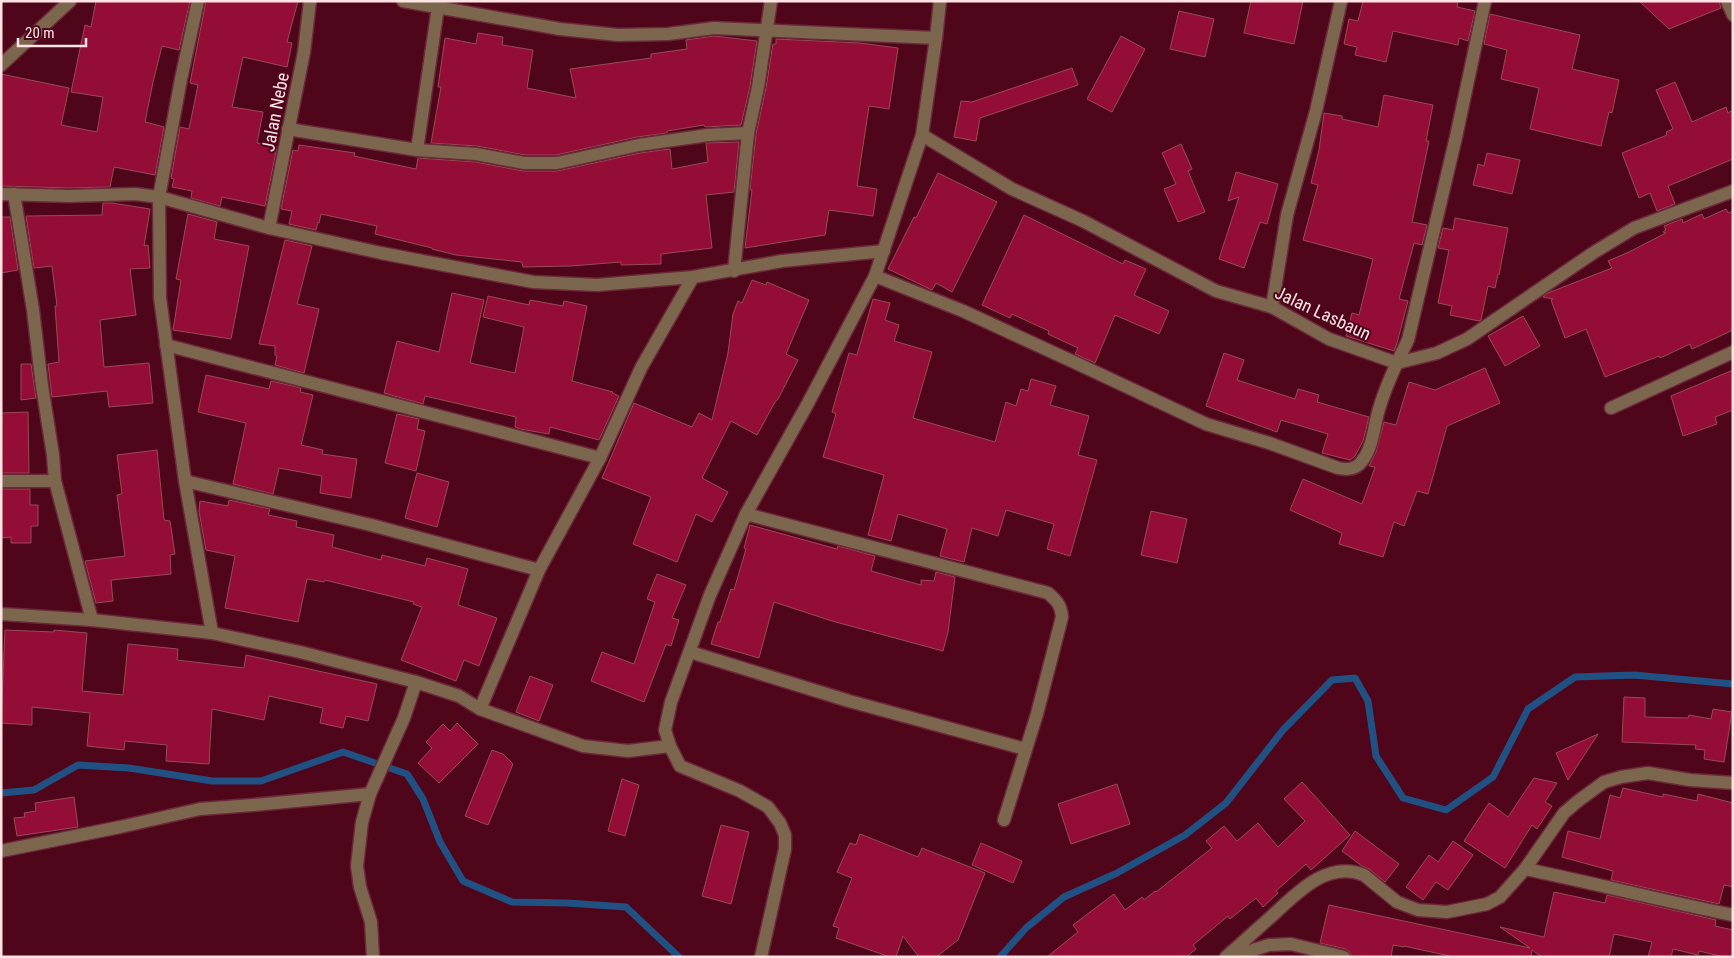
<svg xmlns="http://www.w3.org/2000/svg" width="1734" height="958" viewBox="0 0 1734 958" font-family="'Roboto Condensed',sans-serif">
<rect width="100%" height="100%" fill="#4f051a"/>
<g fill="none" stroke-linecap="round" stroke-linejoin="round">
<g stroke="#215183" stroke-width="7">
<polyline points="1,793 34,790 78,765 129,768 212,781 261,781 343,752 407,774 423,799 440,842 463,881 512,902 568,903 626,907 679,957"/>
<polyline points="1000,957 1026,928 1064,897 1117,873 1185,835 1226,803 1283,730 1332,680 1355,678 1368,701 1376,756 1403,798 1446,810 1493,777 1528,709 1575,677 1634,675 1733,684"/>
</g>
</g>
<g fill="#940d37" stroke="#974b56">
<polygon points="96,1 190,1 179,50 162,46 153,82 145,122 164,127 155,175 114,167 110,187 69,188 1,186 1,74 69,88 61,125 97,132 103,97 71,92 85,25 91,27"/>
<polygon points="206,1 298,1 287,42 292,43 287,67 243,57 232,107 263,112 257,143 277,147 265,206 222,197 220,206 191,198 192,191 172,187 174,179 171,178 180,127 189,129 198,85 190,83"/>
<polygon points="1251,1 1303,1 1294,44 1244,33"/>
<polygon points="1363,1 1458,1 1457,7 1475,11 1468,41 1459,38 1458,45 1393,31 1386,62 1355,55 1357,47 1344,44 1349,19 1358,21"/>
<polygon points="1639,1 1719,1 1721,8 1669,29"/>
<polygon points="1179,11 1214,19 1205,57 1170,49"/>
<polygon points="1490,14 1580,35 1572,69 1619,80 1612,113 1609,112 1601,146 1530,129 1539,88 1501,79 1507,50 1484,44"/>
<polygon points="478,33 503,37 502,45 533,50 527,88 576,98 570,69 651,58 651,54 687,49 686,40 714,36 757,41 750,86 741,125 705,127 704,125 667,131 667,133 637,137 556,155 525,155 477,146 431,143 441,87 438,87 445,38 476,44"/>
<polygon points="1121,36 1145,49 1112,112 1087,99"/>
<polygon points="776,39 860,43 898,48 889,109 869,106 861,159 857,186 877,189 873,216 829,210 825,235 745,248 752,190 750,190 756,134 766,88 773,44 776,44"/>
<polygon points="1072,68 1078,85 980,118 976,141 954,137 961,101 972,102"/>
<polygon points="1675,82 1692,122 1726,107 1728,113 1733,110 1733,159 1668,186 1675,204 1657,211 1650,193 1639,198 1622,153 1667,135 1666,132 1673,129 1656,90"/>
<polygon points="1384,95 1433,105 1426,141 1429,141 1412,222 1427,225 1422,245 1414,243 1399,299 1408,301 1397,343 1394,351 1346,336 1352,313 1359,315 1373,259 1303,240 1318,185 1311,183 1319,150 1324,113 1342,116 1342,119 1378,127"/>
<polygon points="739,142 734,192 706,195 712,248 661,254 661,264 621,265 621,262 571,266 523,267 522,262 456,255 432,249 432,248 375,234 377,226 321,214 319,223 318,222 316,230 289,224 292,211 281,209 293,150 298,151 299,145 355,153 354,156 416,169 418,158 475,162 523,171 557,171 640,153 670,149 672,169 708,162 706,143"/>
<polygon points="1181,144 1192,169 1188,171 1205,212 1178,222 1164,189 1176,184 1162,153"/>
<polygon points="1487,153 1520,160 1512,194 1473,185 1478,164 1484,166"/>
<polygon points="1236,172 1278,184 1267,224 1260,222 1244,268 1219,259 1239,197 1228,201"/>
<polygon points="938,173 997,202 952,292 936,283 932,290 888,269 914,217 916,218"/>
<polygon points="103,203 112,203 150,209 144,246 148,245 150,268 130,269 136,315 100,320 104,367 149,363 153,403 109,407 107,391 52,397 48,364 59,362 55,306 57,306 52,266 34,268 26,216 102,215"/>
<polygon points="1726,209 1728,213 1733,211 1733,330 1692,349 1690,344 1660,358 1659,356 1605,377 1586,329 1565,338 1551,300 1553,299 1543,297 1548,293 1612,268 1608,261 1629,252 1666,233 1663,232 1666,230 1664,226 1682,219 1683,223 1702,214 1704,219"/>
<polygon points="188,214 217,222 214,239 249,246 231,339 173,330 181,280 176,279"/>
<polygon points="1024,215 1123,264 1125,260 1146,269 1134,295 1169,311 1159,334 1115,315 1095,363 1075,354 1078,348 1048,334 1049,331 1012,314 1010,318 982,305"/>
<polygon points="1,217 10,217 18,270 1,273"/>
<polygon points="1455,218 1508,228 1499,275 1498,274 1495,288 1488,286 1481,320 1479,321 1450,315 1452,306 1438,303 1449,250 1438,248 1443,228 1453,230"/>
<polygon points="285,240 312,246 297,304 319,309 304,373 275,365 277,356 275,355 275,346 259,344"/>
<polygon points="752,280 766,285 767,282 809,300 786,354 798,360 778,399 775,402 757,435 731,421 702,478 728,492 712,522 696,514 677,562 633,544 651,497 602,478 634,403 692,427 699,413 712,420 728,353 733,314 738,301 742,303"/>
<polygon points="452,293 484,300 470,363 515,373 524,327 483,317 488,296 529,305 530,300 563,306 564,301 587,306 572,381 613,392 612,393 619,396 599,440 550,427 549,434 520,429 515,427 516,417 425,396 423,404 384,393 397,341 439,352"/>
<polygon points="873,299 890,303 885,320 899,325 894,341 932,352 913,418 995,442 1006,402 1016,406 1021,389 1028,391 1031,379 1056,386 1050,405 1089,416 1078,455 1097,460 1070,556 1047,549 1054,524 1006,510 998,536 972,528 964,562 940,556 947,529 898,514 891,541 868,535 884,475 823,457 836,414 832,412 849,353 857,355"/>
<polygon points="1523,316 1540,346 1505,366 1488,336"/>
<polygon points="1224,353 1244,360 1237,380 1295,399 1298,389 1319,395 1317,402 1369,417 1363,441 1355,456 1350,460 1322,453 1328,434 1281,420 1277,432 1206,406"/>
<polygon points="21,364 31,364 36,398 21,400"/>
<polygon points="1485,368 1500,403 1447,426 1428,494 1417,491 1404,526 1394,522 1383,557 1339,544 1342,533 1290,510 1303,479 1362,504 1375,467 1369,466 1376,452 1384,422 1396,425 1409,382 1435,390"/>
<polygon points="1733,370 1733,410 1715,417 1717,424 1683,436 1671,396"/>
<polygon points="206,375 269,389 271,381 301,388 300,392 313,395 301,445 323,450 322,454 357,459 351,498 320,493 322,476 279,468 273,494 233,484 246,423 198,412"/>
<polygon points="28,412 29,473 1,473 1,413"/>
<polygon points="397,414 419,419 417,429 425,431 416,471 385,463"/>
<polygon points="157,450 164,520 170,521 175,554 170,555 171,574 111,580 113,601 96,603 85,561 125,556 117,495 122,494 117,455"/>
<polygon points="417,473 449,482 437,527 405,518"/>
<polygon points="1,489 30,489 30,505 38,505 38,526 31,526 31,543 11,543 11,537 1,538"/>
<polygon points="229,500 270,509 268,515 297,521 296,527 334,535 332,547 381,560 382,555 425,566 427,558 468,569 458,605 497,618 479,666 464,660 456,681 401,660 422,607 413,604 414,602 325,580 324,582 307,579 298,622 225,608 235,556 206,550 199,511 200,501 228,506"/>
<polygon points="1151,511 1187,519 1177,563 1141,555"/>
<polygon points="750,525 837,549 838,546 875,556 871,571 921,585 921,580 934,581 936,572 955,577 948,632 943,651 832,621 774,602 759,658 711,644 718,622 720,622 731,589 734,590 746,549 744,548"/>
<polygon points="657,574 686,585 672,618 679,620 671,646 666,644 644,702 591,681 602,652 634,664 655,602 647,599"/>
<polygon points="5,630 54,632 54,630 87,633 82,691 123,695 128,644 178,649 177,660 244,668 246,655 377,684 368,721 346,716 343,728 320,723 323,708 269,696 264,720 212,709 209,764 166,761 167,745 125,741 124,750 87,746 90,713 32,707 32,725 1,723"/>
<polygon points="530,676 553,685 539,721 516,712"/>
<polygon points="1624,697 1645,698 1645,717 1688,718 1689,715 1711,719 1713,709 1732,712 1724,762 1704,759 1705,750 1695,749 1696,745 1622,742"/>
<polygon points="457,723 478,744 439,783 418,763 432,748 426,742 443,724 450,731"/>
<polygon points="1598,734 1568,780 1556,753"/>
<polygon points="492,750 503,754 513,764 488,825 465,816"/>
<polygon points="1534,778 1557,783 1545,802 1552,806 1537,829 1532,825 1505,868 1464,841 1489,803 1508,817"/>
<polygon points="622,779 639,785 625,836 608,831"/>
<polygon points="1302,782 1350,835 1311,870 1306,864 1276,891 1278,893 1263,907 1256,898 1230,919 1228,916 1193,945 1196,949 1186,957 1047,957 1078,932 1073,925 1114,894 1125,910 1142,897 1144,900 1155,891 1156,892 1212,848 1206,841 1224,826 1237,841 1258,823 1278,847 1305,821 1284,799"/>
<polygon points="1117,784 1130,824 1071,844 1058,804"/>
<polygon points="1623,788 1663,797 1663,794 1697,801 1698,794 1733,803 1733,887 1724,885 1719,904 1611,880 1613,871 1562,857 1568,831 1600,839 1610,795 1620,798"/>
<polygon points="74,797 78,827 17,836 14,818 25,817 24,813 36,811 35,803"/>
<polygon points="721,825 749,832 731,904 702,896"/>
<polygon points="1355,831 1399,864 1385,882 1369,869 1362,866 1342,851"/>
<polygon points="860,834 918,857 922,848 985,873 958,940 936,957 919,957 903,936 896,957 890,957 836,938 839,928 833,926 852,878 837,872 850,843 856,845"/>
<polygon points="1453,841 1473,855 1448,890 1436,882 1423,900 1406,887 1429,855 1438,862"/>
<polygon points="981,843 1022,861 1013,883 972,865"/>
<polygon points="1554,892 1605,903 1607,895 1716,920 1715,926 1733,930 1733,957 1724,957 1699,951 1698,955 1673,949 1671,957 1648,957 1652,942 1614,934 1609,957 1542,957 1532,950 1531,957 1454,957 1404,946 1404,947 1393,945 1391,957 1352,957 1350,952 1346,949 1320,943 1329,905 1530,948 1500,927 1544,937"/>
</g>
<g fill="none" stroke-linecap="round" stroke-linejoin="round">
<g stroke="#6b293a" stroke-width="15">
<g id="minor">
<polyline points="198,1 181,79 159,197 160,298 185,481 212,633"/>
<polyline points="403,1 560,29 618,35 668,34 714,28 936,38"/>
<polyline points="1727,1 1733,15"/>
<polyline points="1,65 70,1"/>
<polyline points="288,129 417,150 476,154 524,163 557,163 639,145 708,135 748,133"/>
<polyline points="922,135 1012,189 1083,221 1216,291 1272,307 1329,339 1397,363 1437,353 1467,339 1593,253 1634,228 1733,191"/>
<polyline points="417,150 438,7"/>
<polyline points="1,194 69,196 135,194 159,197 269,228 381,253 533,282 597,285 693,277 782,261 884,251"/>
<polyline points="14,194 33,310 42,386 53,455 55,481 92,620"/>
<polyline points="269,228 304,52 310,1"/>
<polyline points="734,271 748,133 758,87 771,1"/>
<path d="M875 276 963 311 1076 363 1206 424 1269 443 1338 468C1347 470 1356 470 1362 461 1373 448 1374 425 1379 409 1386 385 1397 362 1408 340L1456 137 1485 1"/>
<polyline points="1272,307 1287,215 1316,111 1341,1"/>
<polyline points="166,345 600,458"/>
<polyline points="1611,408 1733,352"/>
<polyline points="1,481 55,481"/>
<polyline points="185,481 371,525 539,570"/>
<path d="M746 514 1048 593C1057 601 1061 605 1062 617L1037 714 1004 820"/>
<polyline points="1,614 92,620 212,633 300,652 416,682 459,696 480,709 583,746 628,751 670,746"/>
<polyline points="690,652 849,701 1025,749"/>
<polyline points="480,709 539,570 600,458 641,368 693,277"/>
<polyline points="1,851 120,827 200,809 253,805 370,794"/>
<path d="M1525 869C1594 883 1663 901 1733 915"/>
<polyline points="373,957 371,922 360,887 357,866 362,822 370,794 404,718 416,682"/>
<polyline points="761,957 785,849 785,835 780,823 768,807 740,791 680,766 670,746 665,730 671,702 710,595 746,514 807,405 875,276 922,135 936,38 940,1"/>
<path d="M1226 957C1242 943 1257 929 1272 916 1297 893 1327 860 1364 875L1397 902 1418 910 1447 912 1487 904 1500 897 1525 869 1564 813 1578 801 1604 782 1621 777 1648 773 1690 780 1733 783"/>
<polyline points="1231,957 1269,945 1291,944 1344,957"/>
</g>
</g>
<use href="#minor" stroke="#7c674e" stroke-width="12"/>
</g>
<g text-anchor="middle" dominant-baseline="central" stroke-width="4" stroke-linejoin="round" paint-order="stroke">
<g font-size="18" fill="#ffe3e5" stroke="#4f051a">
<text transform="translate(275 112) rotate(-79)">Jalan Nebe</text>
<text transform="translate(1323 313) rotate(25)">Jalan Lasbaun</text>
</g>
</g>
<rect width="1734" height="958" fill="none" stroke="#ffe3e5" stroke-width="5"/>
<path d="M18 38v8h68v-8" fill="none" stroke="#ffe3e5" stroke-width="2.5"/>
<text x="25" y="38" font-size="15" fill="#ffe3e5" stroke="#4f051a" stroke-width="4" paint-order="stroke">20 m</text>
</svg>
